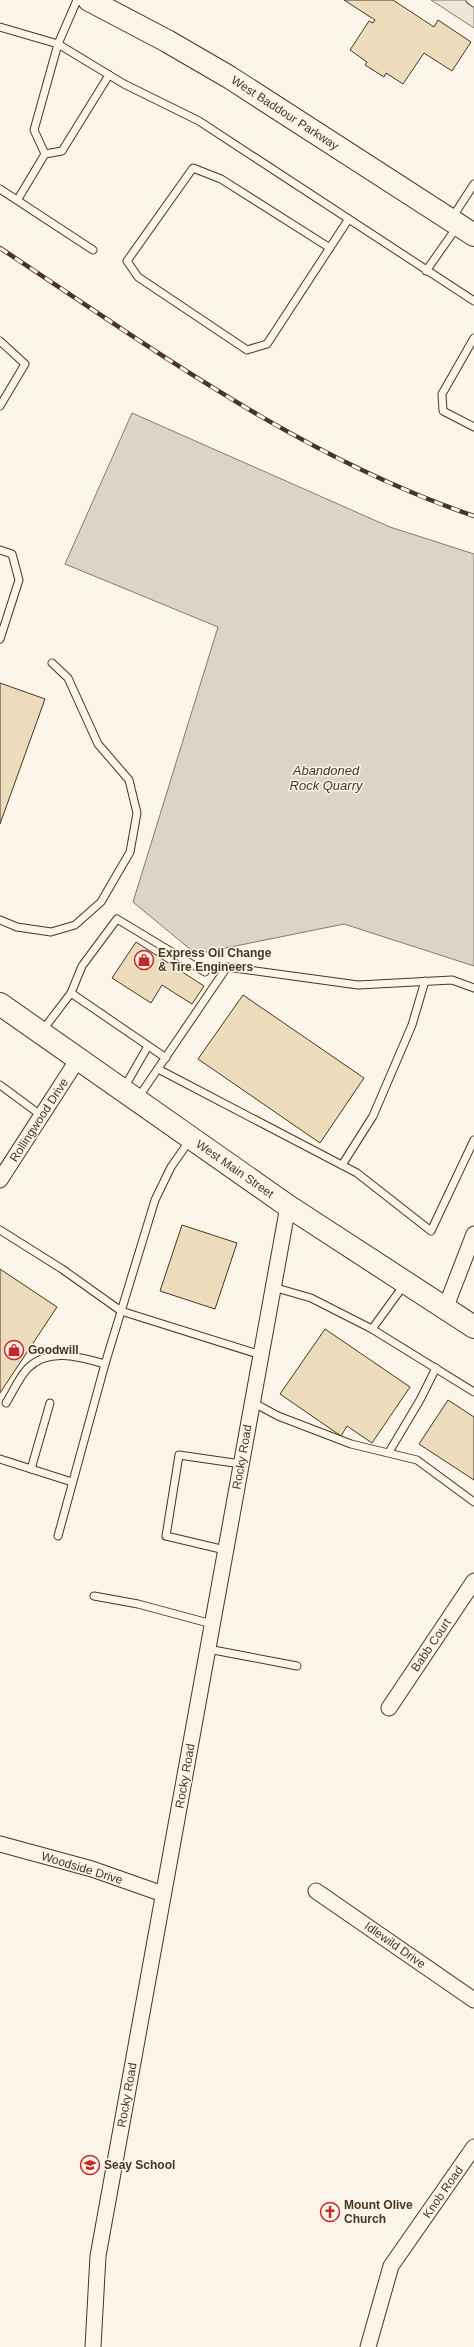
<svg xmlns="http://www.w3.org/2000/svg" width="474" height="2347" viewBox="0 0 474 2347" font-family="Arial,sans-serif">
<rect width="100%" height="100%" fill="#fbf6e9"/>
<polygon fill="#ede7d9" stroke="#887966" points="431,0 474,0 474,28"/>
<polygon fill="#dcd4c6" stroke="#887966" points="132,413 390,527 474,554 474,966 344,924 196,954 133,902 218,627 65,564"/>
<g fill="#ecdcbc" stroke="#4a3520">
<polygon points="344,0 393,0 434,27 438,20 471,42 452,71 424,53 403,84 386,73 384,77 365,65 367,62 350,50 369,21 373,23 375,20"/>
<polygon points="0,683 45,699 0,824"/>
<polygon points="136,942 204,986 192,1004 162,985 151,1003 112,978"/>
<polygon points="243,995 364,1078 320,1143 198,1059"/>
<polygon points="182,1225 237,1243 215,1309 160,1291"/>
<polygon points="0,1269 57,1307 0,1393"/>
<polygon points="325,1329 410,1387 372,1443 347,1426 341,1436 280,1394"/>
<polygon points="448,1400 474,1417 474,1480 419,1444"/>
</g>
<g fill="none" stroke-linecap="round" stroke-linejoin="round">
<g stroke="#4a3520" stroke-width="9">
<g id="lane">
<polyline points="77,0 58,44 124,84 199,121 474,301"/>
<polyline points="470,0 474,3"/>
<polyline points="0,27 58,44 34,130 45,154"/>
<polyline points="0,189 93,250"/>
<polyline points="18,199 45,154 62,151 109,75"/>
<polyline points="452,218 474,184"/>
<polyline points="330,248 221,179 193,168 127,261 138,277 247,350 267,344 348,220"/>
<polyline points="426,271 457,227"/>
<polyline points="474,338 442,394 443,411 474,427"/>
<polyline points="0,341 25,364 0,406"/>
<polyline points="0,550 12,554 19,580 0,639"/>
<polyline points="0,920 17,927 51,932 75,925 101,902 130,852 137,813 129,780 98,744 68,678 52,663"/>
<polyline points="71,993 82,966 117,919 205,972"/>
<polyline points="42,1031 71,993 166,1058"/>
<polyline points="158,1069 357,1173 431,1231 474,1140"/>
<polyline points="0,1085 42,1116"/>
<polyline points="124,1088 148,1046"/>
<polyline points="138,1098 227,967 358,985 452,980 474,988"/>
<polyline points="342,1165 373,1116 412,1025 425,981"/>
<polyline points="0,1230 62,1269 121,1311 261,1355"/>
<polyline points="273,1287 311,1298 372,1329 474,1392"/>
<polyline points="372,1329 404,1285"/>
<polyline points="252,1402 278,1416 351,1444 417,1460 474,1502"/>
<path d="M6 1403C13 1392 19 1377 28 1368 49 1347 80 1357 105 1364"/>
<polyline points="389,1452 420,1400 436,1368"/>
<polyline points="0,1459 72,1482"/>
<polyline points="31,1469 50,1403"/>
<polyline points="58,1536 105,1364 155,1200 171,1167 190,1140"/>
<polyline points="225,1550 166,1536 179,1455 241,1464"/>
<polyline points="94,1596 138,1604 212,1624"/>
<polyline points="208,1649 297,1666"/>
</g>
</g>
<g stroke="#4a3520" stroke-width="17">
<g id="street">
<polyline points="0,1180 78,1059"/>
<polyline points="445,1309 474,1234"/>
<polyline points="389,1708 474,1581"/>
<polyline points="0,1844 92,1869 163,1894"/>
<polyline points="316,1891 474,2000"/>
<polyline points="93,2347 98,2256 288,1206"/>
<polyline points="368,2347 391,2266 474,2147"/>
</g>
</g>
<g stroke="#4a3520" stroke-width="24">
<g id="primary">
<polyline points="89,0 167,41 229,77 474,235"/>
<polyline points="0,1004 288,1206 474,1327"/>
</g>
</g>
<use href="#lane" stroke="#fbf6e9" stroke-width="7"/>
<use href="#street" stroke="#fbf6e9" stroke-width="15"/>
<use href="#primary" stroke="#fbf6e9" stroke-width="22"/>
<g stroke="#4a3520" stroke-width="4.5">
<path id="rail" d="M0 248C152 348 300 457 474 516"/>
</g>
<use href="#rail" stroke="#fbf6e9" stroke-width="3" stroke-dasharray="9" stroke-linecap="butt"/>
</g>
<defs>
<g id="shop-ring" transform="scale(1)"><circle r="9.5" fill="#fbf6e9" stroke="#c62828" stroke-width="1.5"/><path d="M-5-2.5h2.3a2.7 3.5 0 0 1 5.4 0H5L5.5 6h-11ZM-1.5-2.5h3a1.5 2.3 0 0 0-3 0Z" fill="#c62828"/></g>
<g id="school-ring" transform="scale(1)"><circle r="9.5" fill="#fbf6e9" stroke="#c62828" stroke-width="1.5"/><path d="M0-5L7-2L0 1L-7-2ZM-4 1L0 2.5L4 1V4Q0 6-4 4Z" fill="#c62828"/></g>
<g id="church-ring" transform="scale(1)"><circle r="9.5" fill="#fbf6e9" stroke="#c62828" stroke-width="1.5"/><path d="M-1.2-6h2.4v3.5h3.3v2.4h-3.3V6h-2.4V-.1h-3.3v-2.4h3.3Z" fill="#c62828"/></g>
</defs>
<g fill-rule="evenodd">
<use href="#shop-ring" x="144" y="960"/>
<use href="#shop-ring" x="14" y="1350"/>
<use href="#school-ring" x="90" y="2165"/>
<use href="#church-ring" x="330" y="2212"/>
</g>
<g text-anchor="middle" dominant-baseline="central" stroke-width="3" stroke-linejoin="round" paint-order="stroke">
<g font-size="12" fill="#4a3520" stroke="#fbf6e9">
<text transform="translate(285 113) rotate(33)">West Baddour Parkway</text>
<text transform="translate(39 1120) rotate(-57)">Rollingwood Drive</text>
<text transform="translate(235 1169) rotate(35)">West Main Street</text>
<text transform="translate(242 1457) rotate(-80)">Rocky Road</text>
<text transform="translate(431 1645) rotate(-56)">Babb Court</text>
<text transform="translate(185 1776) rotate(-80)">Rocky Road</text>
<text transform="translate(82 1868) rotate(17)">Woodside Drive</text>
<text transform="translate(395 1945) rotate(35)">Idlewild Drive</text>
<text transform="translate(127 2095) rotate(-80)">Rocky Road</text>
<text transform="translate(443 2192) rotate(-55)">Knob Road</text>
</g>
<g font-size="12" font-weight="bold" fill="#4a3520" stroke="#fbf6e9" text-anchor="start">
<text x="158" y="953">Express Oil Change<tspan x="158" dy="14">&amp; Tire Engineers</tspan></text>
<text x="28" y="1350">Goodwill</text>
<text x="104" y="2165">Seay School</text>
<text x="344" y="2205">Mount Olive<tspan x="344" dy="14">Church</tspan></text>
</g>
<g font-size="13" font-style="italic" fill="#4a3520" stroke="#fbf6e9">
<text x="326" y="770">Abandoned<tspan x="326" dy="15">Rock Quarry</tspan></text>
</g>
</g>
</svg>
